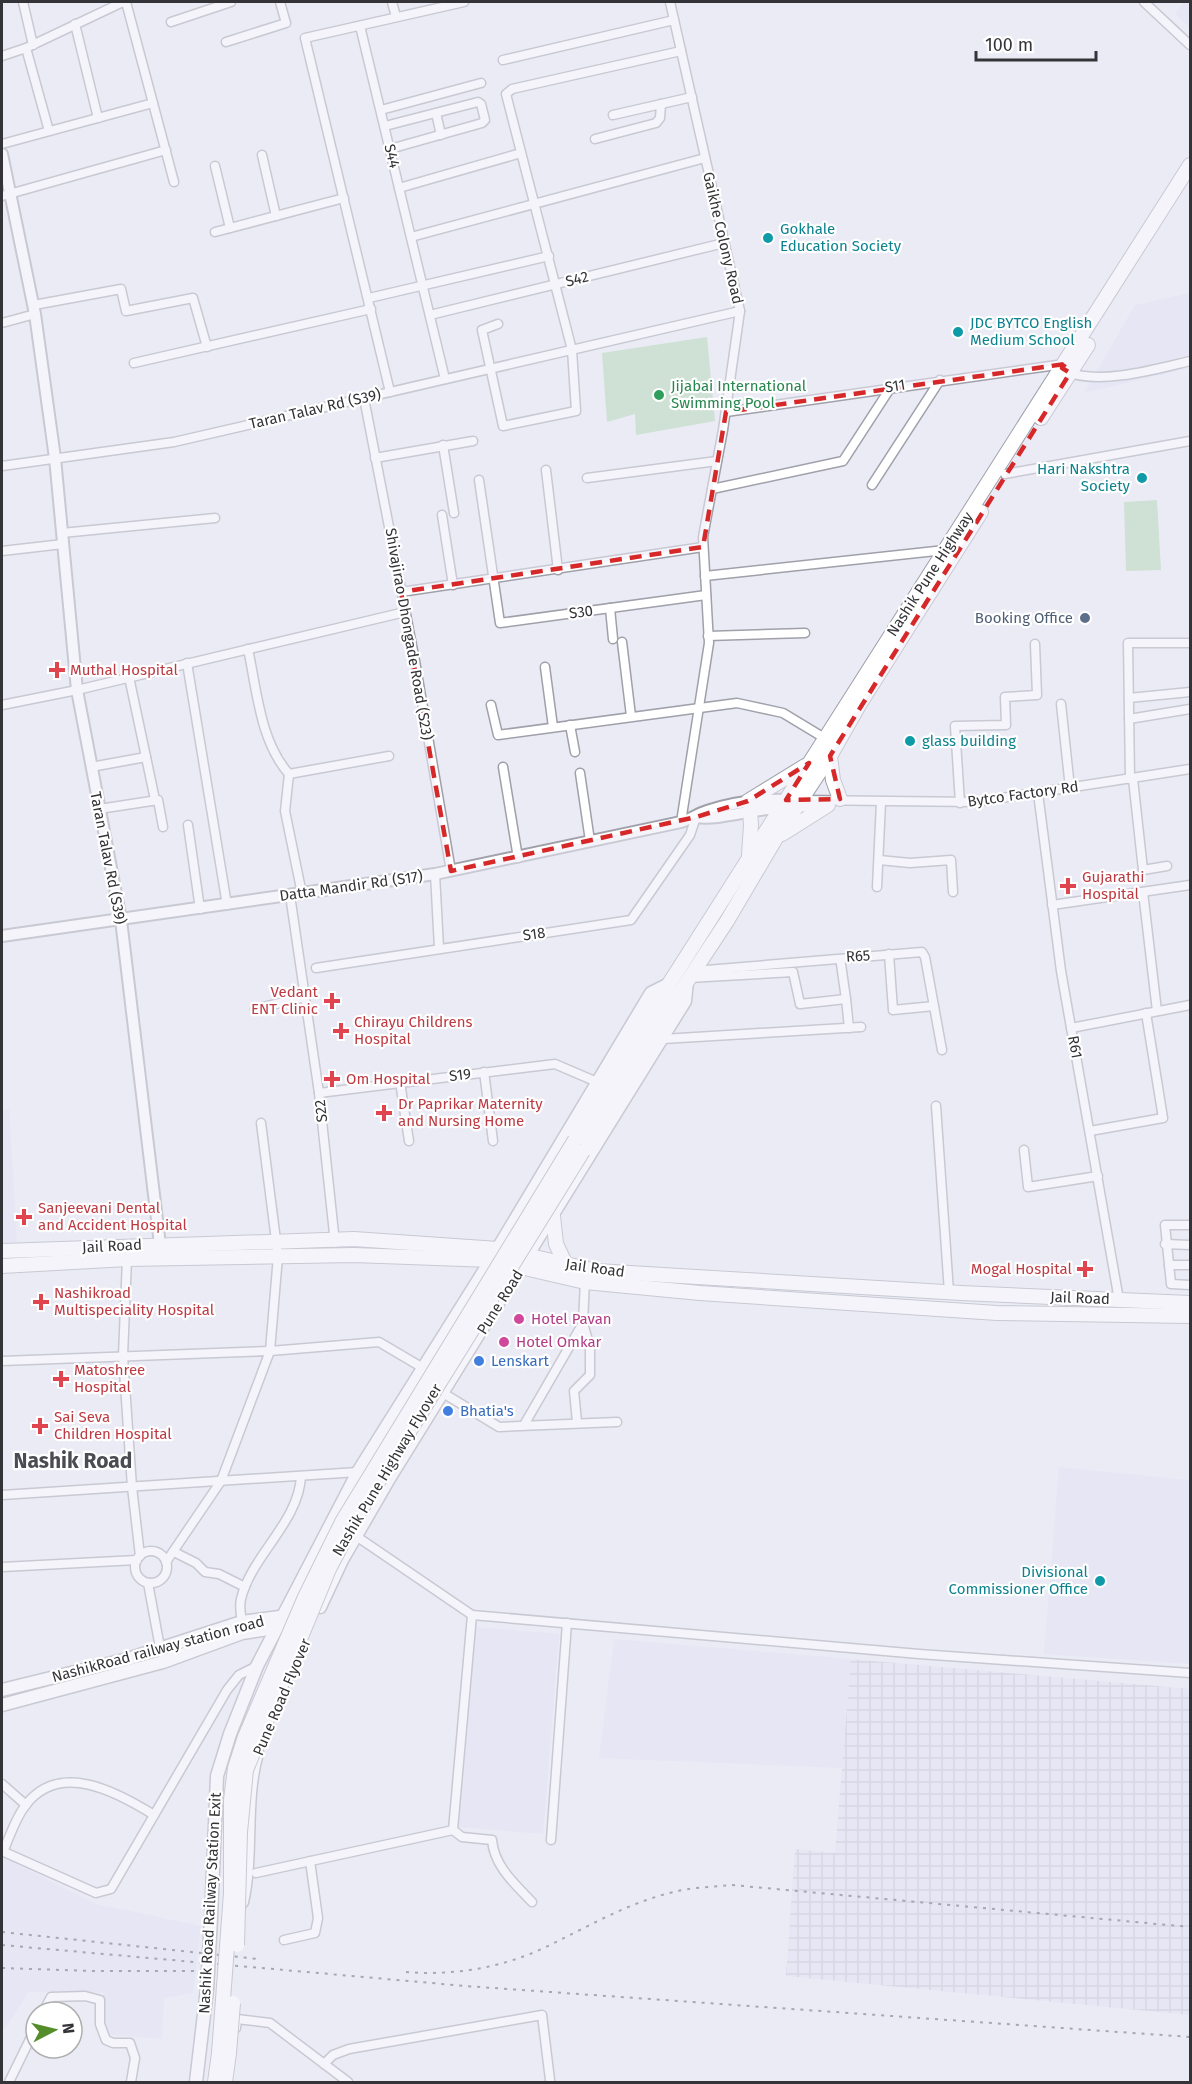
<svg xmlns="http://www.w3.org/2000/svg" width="1192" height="2084" viewBox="0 0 1192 2084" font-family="'Fira Sans',sans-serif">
<defs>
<pattern id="industrial-grid" width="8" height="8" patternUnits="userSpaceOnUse" patternTransform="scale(1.5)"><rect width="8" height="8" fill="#dfe0f2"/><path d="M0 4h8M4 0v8" fill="none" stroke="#c0c1d0"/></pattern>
</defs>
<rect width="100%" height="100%" fill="#ebebf6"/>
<g fill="#dfe0f2">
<polygon points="1183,2 1190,2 1190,28 1175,14"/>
<polygon points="1190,293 1190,368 1084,393 1135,305"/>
<polygon points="9,1109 17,1242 2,1243 2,1110"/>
<polygon points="1059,1467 1190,1480 1190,1664 1044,1654"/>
<polygon points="476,1627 559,1634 543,1834 459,1827"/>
<polygon points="614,1639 851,1659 842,1768 599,1758"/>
<polygon points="2,1857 97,1904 201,1926 193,1993 164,1998 162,2039 104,2034 103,1993 29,1992 2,2033"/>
</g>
<polygon fill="url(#industrial-grid)" points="851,1659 1190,1689 1190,2015 786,1976 795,1849 835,1853"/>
<g fill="#aad5ac">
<polygon points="707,337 715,421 636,435 635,414 607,422 602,353"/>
<polygon points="1157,500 1161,570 1126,571 1124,502"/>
</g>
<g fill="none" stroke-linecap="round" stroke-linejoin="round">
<g stroke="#9fa0a9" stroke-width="11">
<g id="minor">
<polyline points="23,2 33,45"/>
<polyline points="126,2 174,182"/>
<polyline points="392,2 396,17"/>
<polyline points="670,2 740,311 723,430 703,537 709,643 681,822"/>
<polyline points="1144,2 1190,45"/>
<polyline points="171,22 231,2"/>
<polyline points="75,24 98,118"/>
<polyline points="360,26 445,379"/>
<polyline points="226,42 286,23 280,2"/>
<polyline points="26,48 49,131"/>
<polyline points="2,56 26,48 123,2"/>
<polyline points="503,60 674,20"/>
<polyline points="381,110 481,83"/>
<polyline points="436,113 441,135"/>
<polyline points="613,115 692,97"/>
<polyline points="385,126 478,102 481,104 485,120 482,123 390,149"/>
<polyline points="595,139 656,123 660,118 661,104"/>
<polyline points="2,144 153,103"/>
<polyline points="262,155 276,216"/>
<polyline points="215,166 230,228"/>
<polyline points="399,188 521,153"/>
<polyline points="2,196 166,150"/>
<polyline points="215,232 344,198"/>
<polyline points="411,237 705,158"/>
<polyline points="369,298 549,256"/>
<polyline points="34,305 121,289 126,311 193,298 207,347"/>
<polyline points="430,315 724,243"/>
<polyline points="2,323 35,314"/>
<polyline points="498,324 482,330 503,426 576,411 572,350 506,94 512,89 681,51"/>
<polyline points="134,363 371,309"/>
<path d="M1067 372C1101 385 1156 369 1190 361"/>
<polyline points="390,392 305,38 464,2"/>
<polyline points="364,398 415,661 451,871"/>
<polyline points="726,412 1064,364"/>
<polyline points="443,445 454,513"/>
<polyline points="375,458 473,441"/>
<polyline points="2,466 174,442 740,311"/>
<polyline points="546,470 558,570"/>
<polyline points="1005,474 1190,441"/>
<polyline points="587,478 717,461"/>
<polyline points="479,480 500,623 706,595"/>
<polyline points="872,485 940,380"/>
<polyline points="712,489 843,461 891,387"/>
<polyline points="442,515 453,585"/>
<polyline points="62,533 215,518"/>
<polyline points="2,551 63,544"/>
<polyline points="705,576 945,550"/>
<polyline points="401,592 703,547"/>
<polyline points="610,608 613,639"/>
<polyline points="708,636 805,633"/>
<polyline points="622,642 631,716"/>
<path d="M248 649C257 691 260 741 289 774L285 811 302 894"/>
<polyline points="187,663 227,905"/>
<polyline points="545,667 553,727"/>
<polyline points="1129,698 1190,692"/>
<polyline points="1061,704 1070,788"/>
<polyline points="2,705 77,690 405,612"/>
<polyline points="491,705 498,735 737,703 783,713 826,739"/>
<polyline points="1129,719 1190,709"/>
<polyline points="570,725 575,752"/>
<polyline points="146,757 154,795"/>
<polyline points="91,767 146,757 129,677"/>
<polyline points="503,767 518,858"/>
<polyline points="580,773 590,841"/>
<polyline points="289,774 389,756"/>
<polyline points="1130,779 1128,643 1190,643"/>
<polyline points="1133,779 1143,870 1167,866"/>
<polyline points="1038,793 1061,971 1119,1300"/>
<polyline points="801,800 976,802 1190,769"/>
<polyline points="960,803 955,726 1006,725 1005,697 1037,695 1035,644"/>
<polyline points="796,808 822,806"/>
<polyline points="99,809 158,800 163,827"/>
<polyline points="188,825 200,909"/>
<polyline points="879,860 910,863 951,860 953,892"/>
<polyline points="435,874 439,948"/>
<polyline points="877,887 881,802"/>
<polyline points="1143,892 1157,1011"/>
<polyline points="290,895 319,1093 335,1243"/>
<polyline points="1052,905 1190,885"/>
<polyline points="889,954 893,1010 934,1006"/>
<polyline points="316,968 631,920 690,835 696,817"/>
<polyline points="694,971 922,952 925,957 942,1050"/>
<polyline points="689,978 793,972 800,1004 846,999 841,964"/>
<polyline points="846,999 849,1028"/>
<polyline points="255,1009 305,997"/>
<polyline points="1071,1028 1190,1005"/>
<polyline points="663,1039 861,1027"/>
<polyline points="484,1072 493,1141"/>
<polyline points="400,1082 409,1141"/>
<polyline points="319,1093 555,1064 597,1082"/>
<polyline points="936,1106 949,1292"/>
<polyline points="261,1123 278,1256 270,1351 379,1342 423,1368"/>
<polyline points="1090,1131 1163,1118 1146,1013"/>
<polyline points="1024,1150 1028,1187 1098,1176"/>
<polyline points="1190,1225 1165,1225 1171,1284 1190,1285"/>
<polyline points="1165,1244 1190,1245"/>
<polyline points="127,1259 123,1356 132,1487 140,1556"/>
<polyline points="1169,1265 1190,1265"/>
<polyline points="2,1361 270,1351 221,1481 166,1562"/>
<polyline points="443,1393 499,1427 617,1422"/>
<polyline points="577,1422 574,1391 590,1375 590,1347 583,1323"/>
<polyline points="524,1425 583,1323 585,1280"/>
<polyline points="2,1495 358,1472"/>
<circle cx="151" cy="1567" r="16"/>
<polyline points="174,1552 196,1563 205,1572 219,1574 245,1587"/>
<polyline points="2,1567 137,1560"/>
<polyline points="148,1583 161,1653"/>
<polyline points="472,1615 919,1654 1190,1673"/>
<path d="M242 1622C241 1615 239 1607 241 1599 251 1556 299 1522 301 1476"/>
<polyline points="2,1784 26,1805"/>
<path d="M453 1830 462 1837 492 1840C494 1866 515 1884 532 1902"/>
<polyline points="551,1840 567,1623"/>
<polyline points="2,1851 96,1893 111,1889 227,1690 239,1675 257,1666"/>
<path d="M3 1852C10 1836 15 1819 25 1806 59 1760 117 1792 154 1815"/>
<polyline points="256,1873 453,1830 472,1615 356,1536"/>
<polyline points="284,1940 315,1933 318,1918 310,1861"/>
<polyline points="43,2012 51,1997 85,1996 100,2000 100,2024 106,2040 113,2043 130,2043 135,2058 131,2082"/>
<polyline points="236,2028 237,2019 270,2023 348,2082"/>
<polyline points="324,2064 333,2055 349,2049 542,2015 550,2080"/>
<polyline points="9,2082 36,2027"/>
</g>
</g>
<g stroke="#9fa0a9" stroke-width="14">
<g id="tertiary">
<polyline points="2,154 35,314 55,458 77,690 121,920 161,1253"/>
<path d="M696 817C720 821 757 807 785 808"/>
<path d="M2 936 435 874 681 822C691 819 698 814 707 811 733 802 764 799 791 800"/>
</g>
</g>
<g stroke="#9fa0a9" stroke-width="15">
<g id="secondary">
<polyline points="320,1607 342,1560 390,1477 685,1001 687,981"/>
<polyline points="2,1690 128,1659 242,1622 287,1616"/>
<polyline points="2,1705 163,1662 242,1633 282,1627"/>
<path d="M242 1902C253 1853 243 1802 257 1753"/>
<polyline points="211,1918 217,1776 230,1734 257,1666 358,1472 491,1260 651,993 669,984"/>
<polyline points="196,2082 207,1989"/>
</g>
</g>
<g stroke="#9fa0a9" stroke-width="16">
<g id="primary">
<polyline points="553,1216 556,1244 566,1265"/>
<polyline points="2,1251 354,1239 498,1249 597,1271 961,1293 1190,1303"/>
<polyline points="2,1266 127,1259 354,1255 491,1260 585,1282 700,1293 997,1313 1190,1316"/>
</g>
</g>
<g stroke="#9fa0a9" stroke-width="16">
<g id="trunk">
<polyline points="1041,418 1088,345"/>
<polyline points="830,756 833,780 840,799"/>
<polyline points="748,801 805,766"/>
<polyline points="782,834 828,805"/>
<polyline points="749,855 751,825 750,810"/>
<polyline points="575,1140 669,984 1190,165"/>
<polyline points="583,1151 667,1012 727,921 776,838 830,756 859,705 981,512"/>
<polyline points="215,2082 219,2053"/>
<polyline points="225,2082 229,2053"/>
</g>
</g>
<use href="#minor" stroke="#fff" stroke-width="8"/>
<use href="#tertiary" stroke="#fff" stroke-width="10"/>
<use href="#secondary" stroke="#fff" stroke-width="12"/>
<use href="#primary" stroke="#fff" stroke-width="14"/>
<use href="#trunk" stroke="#fff" stroke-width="14"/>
<g stroke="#545459" stroke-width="2" stroke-dasharray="3 6" stroke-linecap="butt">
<polyline points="2,1932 258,1959"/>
<polyline points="2,1945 465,1986 1190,2037"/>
<polyline points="2,1968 93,1971 201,1971"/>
<path d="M406 1972C456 1976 507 1967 552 1944 591 1925 630 1902 674 1892 692 1887 713 1887 732 1885L1190 1927"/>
</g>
<g stroke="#9fa0a9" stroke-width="15" stroke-linecap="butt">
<polyline id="secondary-bridge" points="207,1989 211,1918"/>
</g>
<g stroke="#9fa0a9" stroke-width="16" stroke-linecap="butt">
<g id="trunk-bridge">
<polyline points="237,1945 240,1832 246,1770 329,1569 355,1519 583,1151"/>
<polyline points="219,2053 231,1893 231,1800 235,1768 245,1737 305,1597 342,1522 575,1140"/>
<polyline points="229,2053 233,2003"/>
</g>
</g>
<use href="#secondary-bridge" stroke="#fff" stroke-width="12"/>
<use href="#trunk-bridge" stroke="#fff" stroke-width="14"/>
</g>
<path d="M0 0H1192V2084H0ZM1065 364 1062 368 1070 373 830 756 840 799 786 800 809 763 748 801 696 817 451 871 401 592 703 547 726 412Z" fill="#ebebf6" fill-opacity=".55" fill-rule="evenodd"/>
<path fill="none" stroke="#d62828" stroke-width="4.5" stroke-dasharray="12 8" stroke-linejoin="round" d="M1065 364 1062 368 1070 373 830 756 840 799 786 800 809 763 748 801 696 817 451 871 401 592 703 547 726 412Z"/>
<g fill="#0f9aa8" stroke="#fff" stroke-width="2">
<circle cx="768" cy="238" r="6"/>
<circle cx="958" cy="332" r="6"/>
<circle cx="1142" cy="478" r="6"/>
<circle cx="910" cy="741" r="6"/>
<circle cx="1100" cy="1581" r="6"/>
</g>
<circle fill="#2e9e5b" stroke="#fff" stroke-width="2" cx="659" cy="395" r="6"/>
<circle fill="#5c6f8a" stroke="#fff" stroke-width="2" cx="1085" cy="618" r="6"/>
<g fill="#e0444e" stroke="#fff" stroke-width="2">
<path d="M54 661h6v6h6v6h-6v6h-6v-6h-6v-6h6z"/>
<path d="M1065 877h6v6h6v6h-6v6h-6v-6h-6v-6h6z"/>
<path d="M329 992h6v6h6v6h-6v6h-6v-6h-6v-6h6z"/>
<path d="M338 1022h6v6h6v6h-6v6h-6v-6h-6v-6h6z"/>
<path d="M329 1070h6v6h6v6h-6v6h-6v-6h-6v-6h6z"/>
<path d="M381 1104h6v6h6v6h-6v6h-6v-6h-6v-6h6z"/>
<path d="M21 1208h6v6h6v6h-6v6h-6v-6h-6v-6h6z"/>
<path d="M1082 1260h6v6h6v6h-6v6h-6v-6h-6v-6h6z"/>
<path d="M38 1293h6v6h6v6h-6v6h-6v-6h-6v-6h6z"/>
<path d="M58 1370h6v6h6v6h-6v6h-6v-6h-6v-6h6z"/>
<path d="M37 1417h6v6h6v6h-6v6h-6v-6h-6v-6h6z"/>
</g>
<g fill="#d1479c" stroke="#fff" stroke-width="2">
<circle cx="519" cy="1319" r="6"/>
<circle cx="504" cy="1342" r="6"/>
</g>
<g fill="#3f7fe0" stroke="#fff" stroke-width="2">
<circle cx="479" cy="1361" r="6"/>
<circle cx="448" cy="1411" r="6"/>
</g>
<g text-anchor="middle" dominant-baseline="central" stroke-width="4.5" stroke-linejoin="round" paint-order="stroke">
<g font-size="15" fill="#343438" stroke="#fff">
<text transform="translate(392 156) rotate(76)">S44</text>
<text transform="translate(723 238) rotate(77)">Gaikhe Colony Road</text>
<text transform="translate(577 279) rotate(-14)">S42</text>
<text transform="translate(895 386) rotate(-9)">S11</text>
<text transform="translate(315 409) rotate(-13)">Taran Talav Rd (S39)</text>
<text transform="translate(930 574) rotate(-57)">Nashik Pune Highway</text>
<text transform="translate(581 612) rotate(-8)">S30</text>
<text transform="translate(409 634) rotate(80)">Shivajirao Dhongade Road (S23)</text>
<text transform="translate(1023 794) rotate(-8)">Bytco Factory Rd</text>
<text transform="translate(108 858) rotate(79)">Taran Talav Rd (S39)</text>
<text transform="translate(351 886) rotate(-8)">Datta Mandir Rd (S17)</text>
<text transform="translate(534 934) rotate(-8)">S18</text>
<text transform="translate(858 956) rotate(-4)">R65</text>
<text transform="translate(1075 1047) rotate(80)">R61</text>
<text transform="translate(460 1075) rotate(-7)">S19</text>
<text transform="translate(321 1111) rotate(-96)">S22</text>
<text transform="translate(112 1246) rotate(-3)">Jail Road</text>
<text transform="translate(595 1268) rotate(8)">Jail Road</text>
<text transform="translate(1080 1298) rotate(2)">Jail Road</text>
<text transform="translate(500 1302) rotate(-58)">Pune Road</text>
<text transform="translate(387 1470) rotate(-59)">Nashik Pune Highway Flyover</text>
<text transform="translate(158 1649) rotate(-15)">NashikRoad railway station road</text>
<text transform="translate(282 1697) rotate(-67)">Pune Road Flyover</text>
<text transform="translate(210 1903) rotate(-87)">Nashik Road Railway Station Exit</text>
</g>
<g font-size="15" fill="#0d838f" stroke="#fff" text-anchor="start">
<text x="780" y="229">Gokhale<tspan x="780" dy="17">Education Society</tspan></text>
<text x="970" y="323">JDC BYTCO English<tspan x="970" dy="17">Medium School</tspan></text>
<text x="1130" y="469" text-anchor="end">Hari Nakshtra<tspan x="1130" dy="17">Society</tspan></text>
<text x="922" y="741">glass building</text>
<text x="1088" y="1572" text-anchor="end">Divisional<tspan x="1088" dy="17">Commissioner Office</tspan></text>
</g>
<g font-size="15" fill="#27864d" stroke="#fff" text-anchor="start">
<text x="671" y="386">Jijabai International<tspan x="671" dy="17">Swimming Pool</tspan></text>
</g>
<g font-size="15" fill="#4e5e75" stroke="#fff" text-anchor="end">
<text x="1073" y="618">Booking Office</text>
</g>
<g font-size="15" fill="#be3a42" stroke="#fff" text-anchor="start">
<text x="70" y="670">Muthal Hospital</text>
<text x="1082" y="877">Gujarathi<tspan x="1082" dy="17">Hospital</tspan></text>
<text x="318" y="992" text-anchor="end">Vedant<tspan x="318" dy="17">ENT Clinic</tspan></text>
<text x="354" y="1022">Chirayu Childrens<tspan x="354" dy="17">Hospital</tspan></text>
<text x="346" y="1079">Om Hospital</text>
<text x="398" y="1104">Dr Paprikar Maternity<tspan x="398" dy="17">and Nursing Home</tspan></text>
<text x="38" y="1208">Sanjeevani Dental<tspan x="38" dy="17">and Accident Hospital</tspan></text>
<text x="1072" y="1269" text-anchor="end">Mogal Hospital</text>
<text x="54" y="1293">Nashikroad<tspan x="54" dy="17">Multispeciality Hospital</tspan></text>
<text x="74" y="1370">Matoshree<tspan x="74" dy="17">Hospital</tspan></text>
<text x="54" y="1417">Sai Seva<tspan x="54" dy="17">Children Hospital</tspan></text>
</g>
<g font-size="15" fill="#b23c85" stroke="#fff" text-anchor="start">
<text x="531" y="1319">Hotel Pavan</text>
<text x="516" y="1342">Hotel Omkar</text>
</g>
<g font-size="15" fill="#366cbe" stroke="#fff" text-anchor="start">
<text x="491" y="1361">Lenskart</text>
<text x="460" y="1411">Bhatia's</text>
</g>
<g font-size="21" font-weight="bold" fill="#4b4b53" stroke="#fff">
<text x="73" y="1461">Nashik Road</text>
</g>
</g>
<rect width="1192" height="2084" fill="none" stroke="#343438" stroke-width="6"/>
<g transform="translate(54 2030) rotate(83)"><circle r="28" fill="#ffffff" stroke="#aeaeaf" stroke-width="1.5"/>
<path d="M0-4.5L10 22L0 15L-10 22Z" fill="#548d2a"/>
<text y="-9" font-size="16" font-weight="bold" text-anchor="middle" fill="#343438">N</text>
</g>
<path d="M976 51v9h120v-9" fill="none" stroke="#343438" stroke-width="3"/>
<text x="985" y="51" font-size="18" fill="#343438" stroke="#ffffff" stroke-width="4.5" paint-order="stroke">100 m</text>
</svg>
